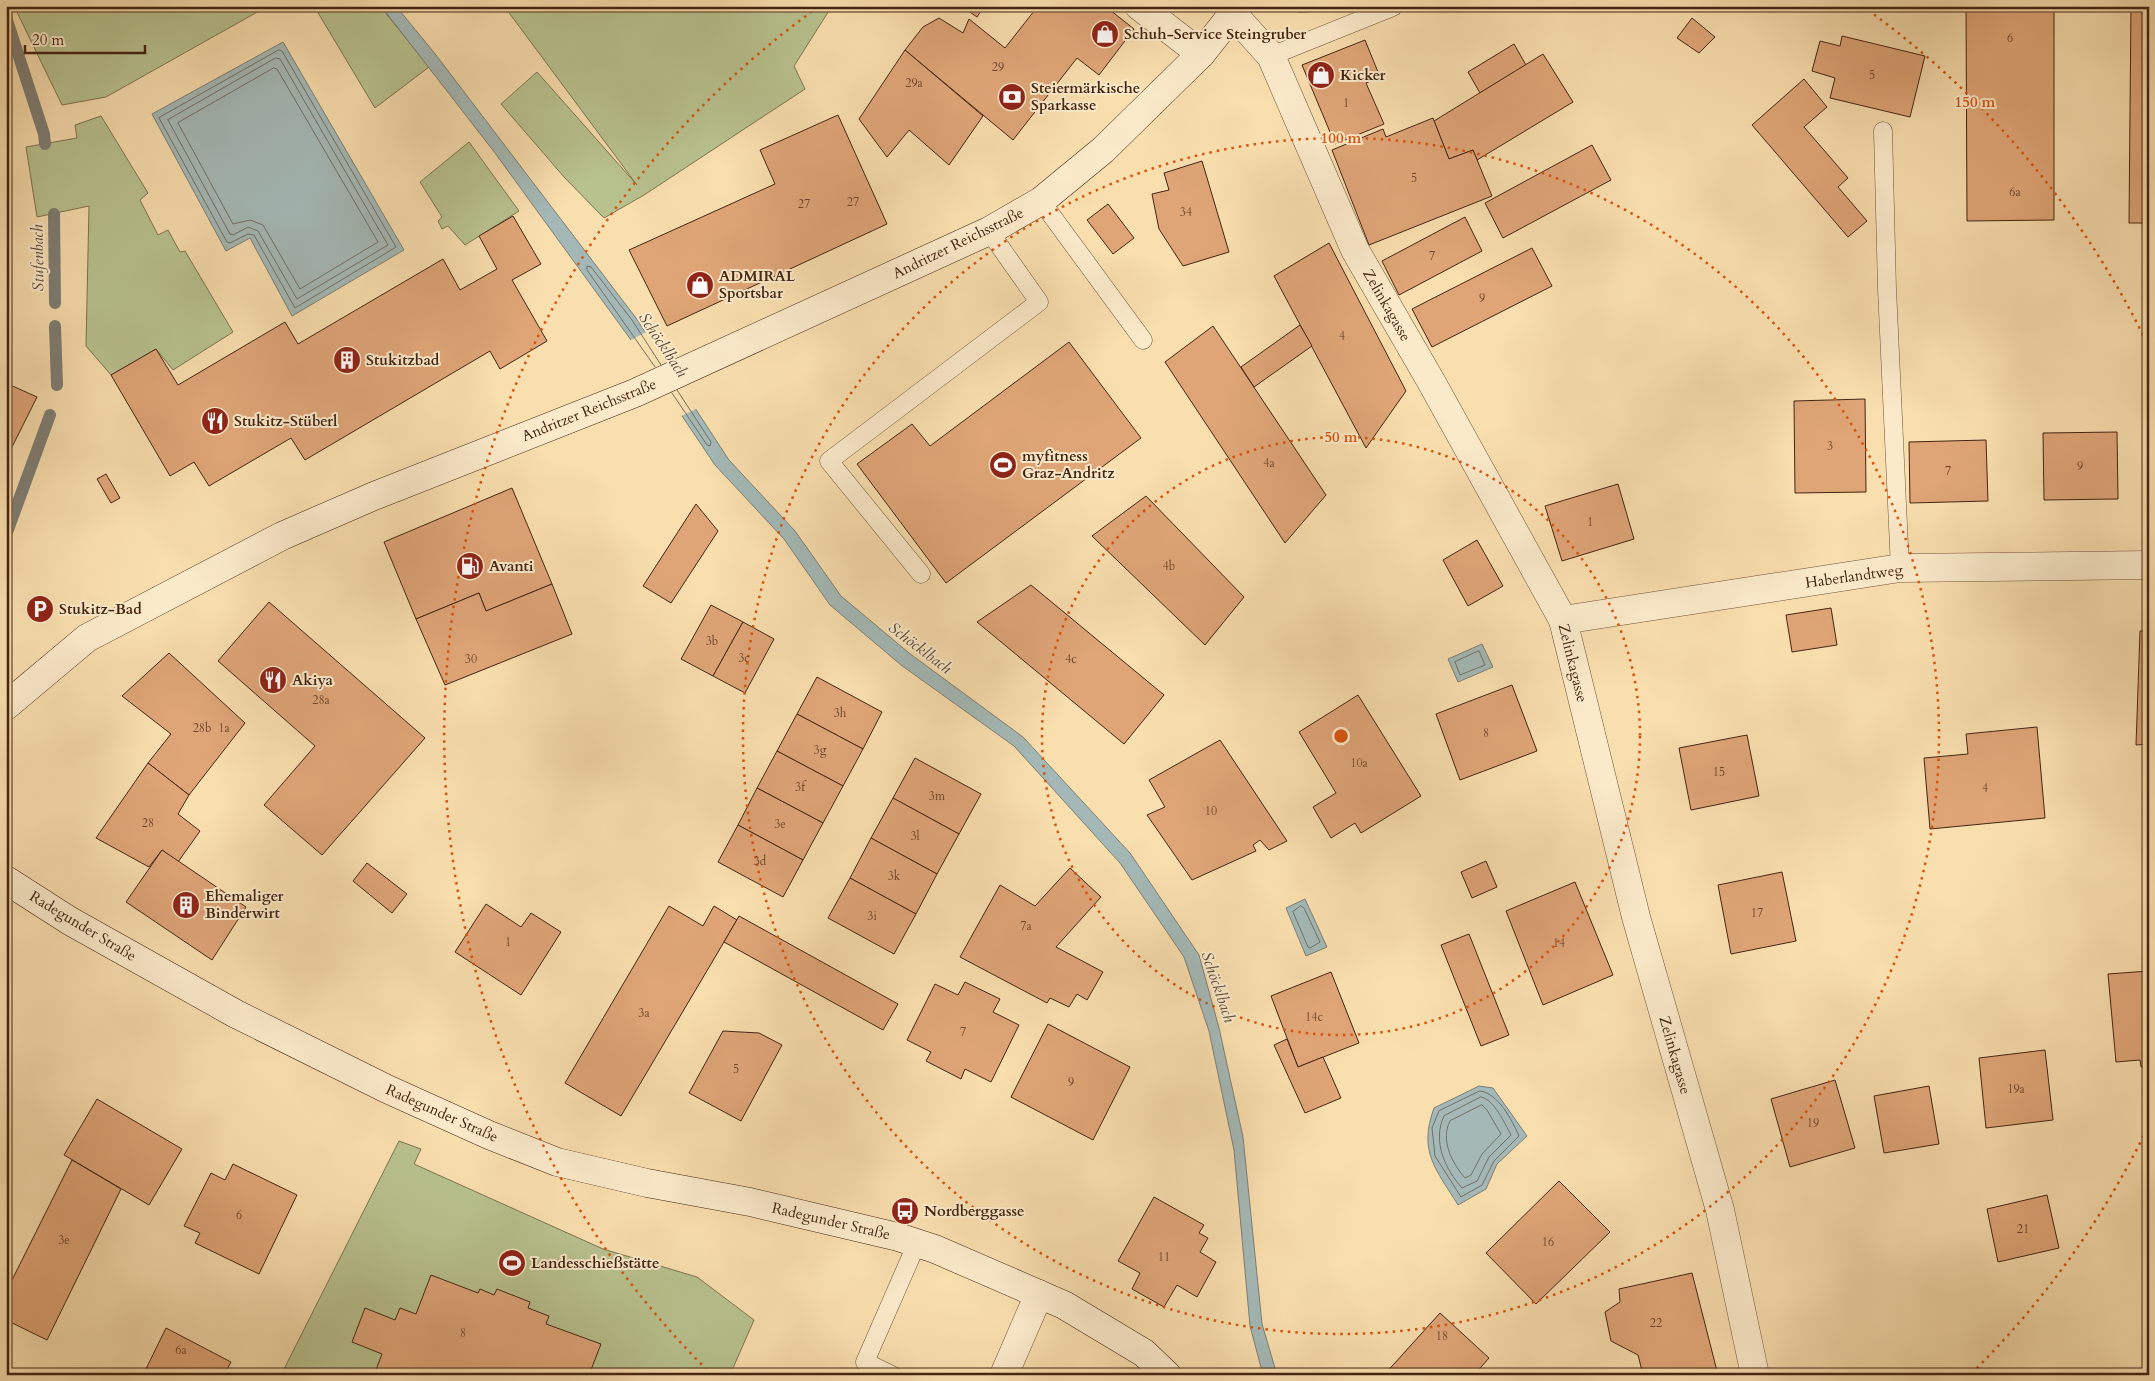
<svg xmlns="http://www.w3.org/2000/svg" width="2155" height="1381" viewBox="0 0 2155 1381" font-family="Cardo,serif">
<rect width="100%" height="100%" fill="#f9deae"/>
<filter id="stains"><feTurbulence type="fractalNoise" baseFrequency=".004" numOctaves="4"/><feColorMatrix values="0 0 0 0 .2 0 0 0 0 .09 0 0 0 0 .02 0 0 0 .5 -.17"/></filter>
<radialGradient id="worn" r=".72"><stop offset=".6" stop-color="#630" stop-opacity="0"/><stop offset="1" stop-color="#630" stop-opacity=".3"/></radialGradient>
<g fill="#b8c28f" stroke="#7e7451">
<polygon points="14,6 268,6 106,97 62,105"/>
<polygon points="314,6 380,6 429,67 375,108"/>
<polygon points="504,6 832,6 794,66 805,89 644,195 604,218 564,177 501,104 537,72 637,185"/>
<polygon points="101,116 148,193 140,200 158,235 168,230 180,252 185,251 233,332 173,370 156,349 111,375 86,346 89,206 37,217 26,147 77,138 75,125"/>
<polygon points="469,142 519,211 465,245 448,226 442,229 438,221 442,217 420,182"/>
<polygon points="399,1141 421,1149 414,1164 603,1249 697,1277 754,1320 730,1375 281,1375"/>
</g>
<g fill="#a4b9b7" stroke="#7e7e75">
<polygon points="381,6 396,6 436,55 636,318 729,460 795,531 841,596 909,653 1023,737 1130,853 1199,955 1219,1028 1243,1137 1262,1324 1277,1375 1263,1375 1250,1326 1234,1150 1209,1031 1184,957 1120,863 1014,746 901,665 830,605 784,539 715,465 631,340 495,153"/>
<polygon points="283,42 404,250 292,316 250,238 226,251 152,114"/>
<polygon points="1482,644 1493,667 1458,682 1448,659"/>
<polygon points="1305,899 1327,947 1306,956 1286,908"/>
<path d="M1479 1086 1493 1088 1527 1136 1497 1164 1486 1189 1458 1205C1436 1169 1418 1152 1434 1108Z"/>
</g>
<polygon fill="#f9deae" points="648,331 698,408 679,417 629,341"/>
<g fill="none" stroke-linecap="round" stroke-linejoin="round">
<g stroke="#746f65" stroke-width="1">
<polygon points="279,50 282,51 396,247 295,308 254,235 248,234 230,243 227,242 159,118"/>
<polygon points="276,58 280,59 388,245 297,299 258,231 248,227 233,235 230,234 168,120"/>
<polygon points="274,68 277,69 378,242 300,289 263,225 250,220 233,224 178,123"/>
<polyline points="655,367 587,270 587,266 591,267 632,320 661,365"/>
<polyline points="672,393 707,445 710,446 711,442 677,390"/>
<polygon points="1479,651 1485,665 1460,675 1455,662"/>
<polygon points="1301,906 1304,908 1320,942 1310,948 1308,947 1293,912"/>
<path d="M1480 1091C1498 1093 1512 1120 1519 1136L1494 1161 1482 1185 1461 1197 1435 1156 1432 1128 1439 1111Z"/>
<path d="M1481 1097C1494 1099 1505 1124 1511 1135L1489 1157 1477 1181 1462 1188C1445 1169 1432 1141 1444 1116Z"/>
<path d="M1482 1105 1487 1110 1501 1134 1482 1154 1471 1175 1465 1178C1452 1163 1440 1140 1450 1121Z"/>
</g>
<g stroke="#7e7e75" stroke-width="12">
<polyline points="6,17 44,134 45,144"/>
<polyline points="54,214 55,303"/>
<polyline points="55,326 57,385"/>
<polyline points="6,535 50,415"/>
</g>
</g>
<g fill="#dfa577" stroke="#442513">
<polygon points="961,6 984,6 977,17"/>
<polygon points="1038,6 1105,6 1134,29 1099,75 1077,58 1013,140 905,50 923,27 939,18 963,33 969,19 1005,48"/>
<polygon points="1292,6 1329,6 1316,11 1305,12 1297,12"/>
<polygon points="1966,6 2054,6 2054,220 1967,221"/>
<polygon points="2131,6 2149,6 2149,223 2129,223"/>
<polygon points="1692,18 1715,37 1699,53 1677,38"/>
<polygon points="1842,36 1925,56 1910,117 1830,98 1835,78 1812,71 1820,41 1840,46"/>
<polygon points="1365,40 1380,77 1366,83 1384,124 1335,144 1302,65"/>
<polygon points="1514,44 1526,65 1480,93 1468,72"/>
<polygon points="905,50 983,116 949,165 909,130 887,157 859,119"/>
<polygon points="1543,54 1573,102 1477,160 1473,150 1449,159 1434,121"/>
<polygon points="1804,79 1827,107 1804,127 1848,178 1838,187 1867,221 1848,237 1752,125"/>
<polygon points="838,115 887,224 667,326 629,250 775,184 760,150"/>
<polygon points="1433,118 1449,159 1473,150 1492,196 1369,245 1332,150 1383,129 1386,137"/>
<polygon points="1592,145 1611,180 1503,238 1485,203"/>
<polygon points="1202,161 1229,252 1183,266 1159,229 1152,194 1169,190 1164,173"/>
<polygon points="1108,204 1134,238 1113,254 1087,220"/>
<polygon points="513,216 541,264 512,280 547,341 500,369 490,351 305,460 291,438 209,486 194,462 170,476 111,375 156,349 178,385 285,322 298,344 443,259 460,290 497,269 479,236"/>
<polygon points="1465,217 1482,251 1399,295 1382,261"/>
<polygon points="1329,243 1406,391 1366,448 1274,276"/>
<polygon points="1532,248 1552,286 1432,347 1412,309"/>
<polygon points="1300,325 1312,346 1254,387 1241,367"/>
<polygon points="1213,326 1326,495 1285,543 1165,362"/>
<polygon points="1069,342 1141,438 946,583 857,464 912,424 930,446"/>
<polygon points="6,383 37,397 6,459"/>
<polygon points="1865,399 1866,492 1795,493 1794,401"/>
<polygon points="2117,432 2118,499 2044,500 2043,433"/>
<polygon points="1986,440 1988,501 1910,503 1909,442"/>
<polygon points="106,474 120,498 111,503 97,479"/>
<polygon points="1618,484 1634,539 1562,561 1545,506"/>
<polygon points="512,488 552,584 486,611 479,593 416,619 384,542"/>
<polygon points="1146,496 1244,597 1205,645 1092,536"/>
<polygon points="696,504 718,531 671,603 643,586"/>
<polygon points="1477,540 1503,586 1468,606 1443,560"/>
<polygon points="552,584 572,634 445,685 416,619 479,593 486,611"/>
<polygon points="1031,585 1164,695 1124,744 977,622"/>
<polygon points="269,602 425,738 322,855 264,805 315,746 218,661"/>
<polygon points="711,605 743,622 713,676 681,659"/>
<polygon points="1831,608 1837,645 1792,652 1786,615"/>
<polygon points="743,622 774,639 745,693 713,676"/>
<polygon points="2140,631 2149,631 2149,744 2136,745"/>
<polygon points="169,653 245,723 189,795 148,763 171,734 122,696"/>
<polygon points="817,677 882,712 863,749 797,714"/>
<polygon points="1512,685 1537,751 1460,780 1436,714"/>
<polygon points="1358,695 1421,796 1361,833 1355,823 1331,838 1313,807 1336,793 1299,732"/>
<polygon points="797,714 863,749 843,786 777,751"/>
<polygon points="2037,727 2045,818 1930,829 1924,758 1968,754 1966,734"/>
<polygon points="1747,735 1759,796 1691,810 1679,748"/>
<polygon points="1220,740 1287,841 1269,850 1260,840 1253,845 1256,851 1192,880 1147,815 1165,807 1149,780"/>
<polygon points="777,751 843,786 823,823 757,788"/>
<polygon points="915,758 981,794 959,834 893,798"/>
<polygon points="148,763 189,795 178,814 200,831 178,862 162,850 149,867 96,838"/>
<polygon points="757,788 823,823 803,860 738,825"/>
<polygon points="893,798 959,834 937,874 871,838"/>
<polygon points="738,825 803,860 783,897 718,862"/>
<polygon points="871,838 937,874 916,914 850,878"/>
<polygon points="162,850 246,907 212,960 126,902"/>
<polygon points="1486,861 1497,887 1472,898 1461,872"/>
<polygon points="367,863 407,894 392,913 353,881"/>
<polygon points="1070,868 1101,897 1056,947 1103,972 1087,1000 1077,994 1069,1007 1050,998 1047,1003 960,957 1000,885 1035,906"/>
<polygon points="1782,872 1796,941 1731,954 1718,885"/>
<polygon points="850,878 916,914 894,954 828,918"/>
<polygon points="1575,882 1613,975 1543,1005 1506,911"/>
<polygon points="486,904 521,927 531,913 561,932 521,995 455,952"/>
<polygon points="669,906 703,926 714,906 737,920 621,1116 565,1083"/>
<polygon points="739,916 898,1004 883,1030 724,942"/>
<polygon points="1469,934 1509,1035 1481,1046 1441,945"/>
<polygon points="2149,971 2149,1067 2141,1067 2140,1060 2116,1062 2108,974"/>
<polygon points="1331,972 1359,1043 1298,1067 1271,996"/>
<polygon points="965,982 1000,999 993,1012 1019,1025 991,1082 965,1069 961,1079 926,1061 931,1052 907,1040 935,984 958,995"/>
<polygon points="1048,1024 1130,1067 1093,1140 1011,1097"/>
<polygon points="723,1031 759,1033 782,1045 741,1121 689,1093"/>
<polygon points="1287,1039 1298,1067 1323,1057 1341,1098 1305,1113 1274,1045"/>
<polygon points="2045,1050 2053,1120 1986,1128 1979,1058"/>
<polygon points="1835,1080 1855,1148 1790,1167 1771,1099"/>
<polygon points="1929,1086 1939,1144 1884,1153 1874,1096"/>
<polygon points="97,1099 182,1149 149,1205 64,1155"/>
<polygon points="72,1160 121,1189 47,1340 6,1320 6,1292"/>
<polygon points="233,1164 297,1195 259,1274 195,1243 200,1233 184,1226 211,1173 225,1180"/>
<polygon points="1559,1181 1610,1232 1536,1304 1486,1253"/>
<polygon points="2047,1195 2059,1248 1998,1262 1987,1209"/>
<polygon points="1154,1197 1204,1225 1199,1233 1208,1238 1200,1252 1216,1262 1197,1297 1177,1285 1164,1307 1132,1289 1140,1273 1118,1261"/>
<polygon points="1692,1273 1718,1375 1679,1375 1678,1370 1664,1375 1643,1375 1638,1355 1611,1341 1605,1312 1620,1302 1619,1289"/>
<polygon points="431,1275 478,1293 480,1289 494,1295 497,1289 530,1302 528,1308 549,1316 546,1324 601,1344 589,1375 374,1375 382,1354 352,1342 365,1308 395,1320 400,1308 416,1314"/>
<polygon points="1440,1313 1489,1358 1474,1375 1384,1375"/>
<polygon points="166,1328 231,1362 224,1375 143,1375"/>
<polygon points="6,1367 23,1375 6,1375"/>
</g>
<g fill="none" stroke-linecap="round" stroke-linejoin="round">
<g stroke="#71533a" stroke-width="19">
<g id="lane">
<polyline points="1271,56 1393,7"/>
<polyline points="1883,131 1887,289 1900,568"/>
<polyline points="1041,201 1143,340"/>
<polyline points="921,574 829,461 1039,302 989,231"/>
<polyline points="892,1375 865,1362 917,1243"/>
</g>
</g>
<g stroke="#71533a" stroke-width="29">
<g id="street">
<polyline points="1139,6 1201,54"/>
<polyline points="1234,15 1271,56 1355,250 1432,383 1563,620 1636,917 1720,1210 1755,1375"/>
<polyline points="1563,620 1900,568 2149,565"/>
<polyline points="1004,1375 1039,1294"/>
</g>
</g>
<g stroke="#442513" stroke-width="29">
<g id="secondary">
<polyline points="6,706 87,638 282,536 374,496 635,393 989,231 1041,201 1103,150 1201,54 1239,6"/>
<polyline points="6,880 70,921 236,1014 387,1089 489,1135 557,1162 647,1183 750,1202 898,1237 935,1249 1064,1305 1144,1353 1167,1375"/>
</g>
</g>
<use href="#lane" stroke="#fbeaca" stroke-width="18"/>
<use href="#street" stroke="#fbeaca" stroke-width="28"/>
<use href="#secondary" stroke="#fbeaca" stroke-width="28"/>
</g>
<g fill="none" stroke="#d8540d" stroke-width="2.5" stroke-dasharray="2.5 5">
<circle cx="1341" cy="736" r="299"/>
<circle cx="1341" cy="736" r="598"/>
<path d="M2147 1129A897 897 0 0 1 1975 1370M707 1370A897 897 0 0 1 814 10M1868 10A897 897 0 0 1 2147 343"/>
</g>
<defs>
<g id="shop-disc" transform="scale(1.4375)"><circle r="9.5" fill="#8f2418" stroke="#fbeaca"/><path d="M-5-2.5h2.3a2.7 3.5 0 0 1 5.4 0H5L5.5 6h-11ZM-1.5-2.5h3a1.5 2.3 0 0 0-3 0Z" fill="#fff"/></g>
<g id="bank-disc" transform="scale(1.4375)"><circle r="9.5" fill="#8f2418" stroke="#fbeaca"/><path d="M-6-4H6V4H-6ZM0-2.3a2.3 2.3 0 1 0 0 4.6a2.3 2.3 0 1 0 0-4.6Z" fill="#fff"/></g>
<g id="building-disc" transform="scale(1.4375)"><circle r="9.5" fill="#8f2418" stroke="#fbeaca"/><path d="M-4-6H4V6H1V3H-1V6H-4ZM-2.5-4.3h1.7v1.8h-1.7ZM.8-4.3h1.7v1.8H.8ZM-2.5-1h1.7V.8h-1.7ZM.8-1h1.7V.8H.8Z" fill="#fff"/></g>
<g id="restaurant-disc" transform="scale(1.4375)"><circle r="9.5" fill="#8f2418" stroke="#fbeaca"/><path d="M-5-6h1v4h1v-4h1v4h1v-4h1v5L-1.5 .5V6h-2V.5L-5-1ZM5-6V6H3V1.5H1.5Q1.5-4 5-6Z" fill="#fff"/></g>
<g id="stadium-disc" transform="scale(1.4375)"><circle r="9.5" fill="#8f2418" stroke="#fbeaca"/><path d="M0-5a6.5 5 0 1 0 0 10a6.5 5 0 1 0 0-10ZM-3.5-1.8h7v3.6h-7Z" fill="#fff"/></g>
<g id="fuel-disc" transform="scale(1.4375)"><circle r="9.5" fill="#8f2418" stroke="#fbeaca"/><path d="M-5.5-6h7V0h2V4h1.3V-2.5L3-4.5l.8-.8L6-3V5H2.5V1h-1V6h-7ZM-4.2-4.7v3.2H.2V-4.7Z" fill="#fff"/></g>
<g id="parking-disc" transform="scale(1.4375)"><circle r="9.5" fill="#8f2418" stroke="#fbeaca"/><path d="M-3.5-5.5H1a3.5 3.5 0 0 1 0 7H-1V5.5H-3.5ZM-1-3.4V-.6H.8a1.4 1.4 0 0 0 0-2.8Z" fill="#fff"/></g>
<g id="bus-disc" transform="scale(1.4375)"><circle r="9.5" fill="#8f2418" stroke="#fbeaca"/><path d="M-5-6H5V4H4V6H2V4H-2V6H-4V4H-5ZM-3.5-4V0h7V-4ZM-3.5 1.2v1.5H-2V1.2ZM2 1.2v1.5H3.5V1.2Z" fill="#fff"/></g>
</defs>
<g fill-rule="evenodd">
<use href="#shop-disc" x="1105" y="34"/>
<use href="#shop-disc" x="1321" y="75"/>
<use href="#bank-disc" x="1012" y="97"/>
<use href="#shop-disc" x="700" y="285"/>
<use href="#building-disc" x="347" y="360"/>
<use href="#restaurant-disc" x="215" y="421"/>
<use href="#stadium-disc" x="1003" y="465"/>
<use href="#fuel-disc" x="470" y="566"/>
<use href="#parking-disc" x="40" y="609"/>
<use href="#restaurant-disc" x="273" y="680"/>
<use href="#building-disc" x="186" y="905"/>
<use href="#bus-disc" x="905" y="1211"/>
<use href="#stadium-disc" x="512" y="1263"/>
</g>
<g text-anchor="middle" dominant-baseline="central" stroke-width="4" stroke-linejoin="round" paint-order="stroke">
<g font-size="12" fill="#6b452c">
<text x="2010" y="38">6</text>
<text x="998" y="67">29</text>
<text x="1872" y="75">5</text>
<text x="914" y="83">29a</text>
<text x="1346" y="103">1</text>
<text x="1414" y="178">5</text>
<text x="2015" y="192">6a</text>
<text x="853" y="202">27</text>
<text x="804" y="204">27</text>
<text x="1186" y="212">34</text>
<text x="1432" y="256">7</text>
<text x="1482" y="298">9</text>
<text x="1342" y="336">4</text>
<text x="1830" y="446">3</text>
<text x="1269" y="463">4a</text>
<text x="2080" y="466">9</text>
<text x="1948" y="471">7</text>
<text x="1590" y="522">1</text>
<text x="1169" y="566">4b</text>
<text x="712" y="641">3b</text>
<text x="744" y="658">3c</text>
<text x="471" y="659">30</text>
<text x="1071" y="659">4c</text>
<text x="321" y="700">28a</text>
<text x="840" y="713">3h</text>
<text x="202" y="728">28b</text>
<text x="224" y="728">1a</text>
<text x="1486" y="733">8</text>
<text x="820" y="750">3g</text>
<text x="1359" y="763">10a</text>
<text x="1719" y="772">15</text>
<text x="800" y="787">3f</text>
<text x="1985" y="788">4</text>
<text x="937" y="796">3m</text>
<text x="1211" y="811">10</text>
<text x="148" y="823">28</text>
<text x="780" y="824">3e</text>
<text x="915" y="836">3l</text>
<text x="760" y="861">3d</text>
<text x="894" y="876">3k</text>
<text x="1757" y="913">17</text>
<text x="872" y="916">3i</text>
<text x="1026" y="926">7a</text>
<text x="508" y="942">1</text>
<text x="1559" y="943">14</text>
<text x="644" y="1013">3a</text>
<text x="1314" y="1017">14c</text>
<text x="963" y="1032">7</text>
<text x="736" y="1069">5</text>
<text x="1071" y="1082">9</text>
<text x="2016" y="1089">19a</text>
<text x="1813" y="1123">19</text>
<text x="239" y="1215">6</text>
<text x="2023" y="1229">21</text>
<text x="64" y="1240">3e</text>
<text x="1548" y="1242">16</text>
<text x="1164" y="1257">11</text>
<text x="1656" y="1323">22</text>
<text x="463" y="1333">8</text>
<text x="1442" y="1336">18</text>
<text x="181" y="1350">6a</text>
</g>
<g font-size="15" font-weight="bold" fill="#442513" stroke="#fbeaca" text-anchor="start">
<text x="1124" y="34">Schuh-Service Steingruber</text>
<text x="1340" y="75">Kicker</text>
<text x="1031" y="88">Steiermärkische<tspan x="1031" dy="17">Sparkasse</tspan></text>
<text x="719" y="276">ADMIRAL<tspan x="719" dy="17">Sportsbar</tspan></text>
<text x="366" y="360">Stukitzbad</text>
<text x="234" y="421">Stukitz-Stüberl</text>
<text x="1022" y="456">myfitness<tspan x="1022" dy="17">Graz-Andritz</tspan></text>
<text x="489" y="566">Avanti</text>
<text x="59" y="609">Stukitz-Bad</text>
<text x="292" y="680">Akiya</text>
<text x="205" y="896">Ehemaliger<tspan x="205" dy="17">Binderwirt</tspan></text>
<text x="924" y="1211">Nordberggasse</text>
<text x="531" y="1263">Landesschießstätte</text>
</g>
<g font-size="15" fill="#442513" stroke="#fbeaca">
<text transform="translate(958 243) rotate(-26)">Andritzer Reichsstraße</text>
<text transform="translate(1387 305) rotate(60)">Zelinkagasse</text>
<text transform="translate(589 410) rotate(-22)">Andritzer Reichsstraße</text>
<text transform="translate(1854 576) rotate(-8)">Haberlandtweg</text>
<text transform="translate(1573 663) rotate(76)">Zelinkagasse</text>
<text transform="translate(83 926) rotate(31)">Radegunder Straße</text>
<text transform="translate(1675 1055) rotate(74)">Zelinkagasse</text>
<text transform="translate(442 1113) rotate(24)">Radegunder Straße</text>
<text transform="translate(831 1221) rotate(13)">Radegunder Straße</text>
</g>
<g font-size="16" font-style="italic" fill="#5c4a3c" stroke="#fbeaca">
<text transform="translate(38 258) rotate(-91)">Stufenbach</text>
<text transform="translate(663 345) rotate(56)">Schöcklbach</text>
<text transform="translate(920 648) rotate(37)">Schöcklbach</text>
<text transform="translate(1218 987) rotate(71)">Schöcklbach</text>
</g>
</g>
<circle cx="1341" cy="736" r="8" fill="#d8540d" stroke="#fbeaca" stroke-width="2.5"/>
<g font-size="15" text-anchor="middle" font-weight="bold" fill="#d8540d" stroke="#fbeaca" stroke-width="4" stroke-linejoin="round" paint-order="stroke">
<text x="1975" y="107">150 m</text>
<text x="1341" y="143">100 m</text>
<text x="1341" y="442">50 m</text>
</g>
<rect width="2155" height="1381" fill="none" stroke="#f9deae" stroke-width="25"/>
<rect x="8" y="8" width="2140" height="1366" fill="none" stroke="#442513" stroke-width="2.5"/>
<rect x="12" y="12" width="2130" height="1356" fill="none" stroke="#442513"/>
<path d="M25 45v8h120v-8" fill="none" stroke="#442513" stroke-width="2.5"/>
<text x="32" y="45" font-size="15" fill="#442513" stroke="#fbeaca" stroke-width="4" paint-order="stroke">20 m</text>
<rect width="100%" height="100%" filter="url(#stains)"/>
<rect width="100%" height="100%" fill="url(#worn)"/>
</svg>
